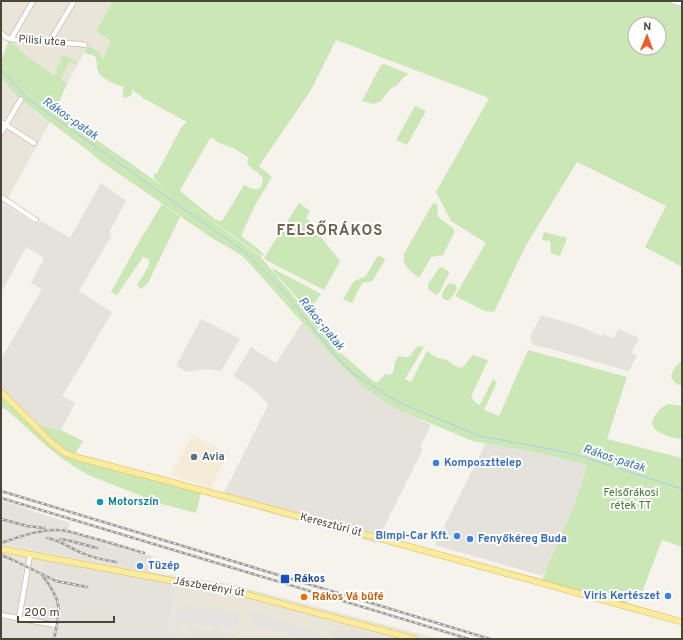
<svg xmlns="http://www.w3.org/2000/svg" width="683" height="640" viewBox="0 0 683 640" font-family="Overpass,sans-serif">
<rect width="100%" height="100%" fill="#f5f3eb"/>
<g fill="#e9e6d9">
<polygon points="1,1 113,1 96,31 111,41 103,58 101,56 99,52 88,46 67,84 31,59 18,49 9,40 1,35"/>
<polygon points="1,78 18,97 50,122 1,211"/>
<polygon points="1,544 150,572 226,583 440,639 392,639 350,627 348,631 331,628 328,639 238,639 238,638 235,637 235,634 192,626 191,631 192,631 191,635 168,630 174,597 45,566 39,575 30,571 25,599 26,600 23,617 56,623 55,627 1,619 1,613 17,615 21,566 1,562"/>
</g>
<polygon fill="#f5ecd8" points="192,435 228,454 211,488 170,475"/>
<g fill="#e5e2dc">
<polygon points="101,183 126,201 110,231 111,236 79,291 112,312 83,362 62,396 75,403 61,430 46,427 31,423 1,391 1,359 42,289 31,283 44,258 26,247 1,293 1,211 5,205 37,225 41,221 70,238"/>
<polygon points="541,315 581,327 601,336 602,334 614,338 618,329 639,338 631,353 637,355 629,371 532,344 530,337"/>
<polygon points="201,319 240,339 221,371 204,369 187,372 176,366"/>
<polygon points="302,323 333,357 362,386 422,420 422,421 431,425 420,447 423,449 376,543 263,511 222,497 268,405 259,394 241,381 233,376 251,347 276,363"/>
<polygon points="486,443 541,453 587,465 576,501 567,522 545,572 544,572 543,576 435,545"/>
<polygon points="1,500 22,507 29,510 70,523 68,532 153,556 150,572 1,544"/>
<polygon points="47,561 174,583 176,597 174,597 168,630 191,635 192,631 190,631 191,626 212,630 213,628 216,627 218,631 235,634 235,637 238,638 238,639 1,639 1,619 55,627 55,623 23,617 26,600 25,600 30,570 39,575 45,566 44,565"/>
<polygon points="1,562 21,566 24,569 17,615 1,613"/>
<polygon points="349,627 392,639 328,639 330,628 348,631"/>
</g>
<g fill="#cbe7b6" fill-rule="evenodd">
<path d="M113 1H668L682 6V267L645 247 666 206 577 162 526 245 494 312 485 311 455 296 486 243 451 221 436 192 489 98 336 40 311 90 259 166 272 177 254 207 241 236 257 248 264 255 261 256 238 239 185 202 260 256 341 353 374 382H378L385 374 388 375 392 374C395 368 394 362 398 356L406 357 410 356 414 350 418 346 424 347 405 379 411 382 427 351 437 358 447 360 457 367 462 368 473 355 488 360 471 397 476 403 479 405 482 401 493 379 497 382 484 410 499 416 528 350 627 377 607 439 682 458V547L662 540 639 600H631L622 604 542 580 545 572 576 501 587 465 541 453 473 441 396 409 362 386 333 357 252 266 241 255 212 238 99 160 90 152 50 122 18 97 1 78V62L9 40C23 54 38 64 54 75L56 74C60 75 62 78 63 81L67 84 55 111 133 165 169 191 154 179V174L157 173 181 128 187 122 143 98 131 89 132 94 130 96 125 98 123 97V88L124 87 110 82 100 75 97 68V63L95 56 84 53 88 45 99 52 101 56 103 58 111 41 96 31ZM635 24H659V48H635ZM211 137 217 142 235 149 249 158C239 170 274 171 259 189H252L244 185 222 221 216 220 181 192 180 190Z"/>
<polygon points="63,55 77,62 76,64 70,62 62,76 55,72 61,60 61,57"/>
<polygon points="384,64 409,74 404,77 397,85 390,89 381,101 374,104 362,101 381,65"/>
<polygon points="415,106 426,111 407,145 396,140"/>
<polygon points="299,203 310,211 306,218 322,232 320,236 340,261 324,290 266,260 264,258"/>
<polygon points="433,203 437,204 438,217 454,229 454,233 443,255 431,257 419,278 408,269 404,262 404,254"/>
<path d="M162 204 180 217 148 283 141 289 137 285C139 281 149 268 149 264 150 259 147 258 143 257L117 295 111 292 140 240Z"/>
<polygon points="544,232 567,238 560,256 551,253 550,241 542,240"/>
<polygon points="379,256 384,258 385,260 372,281 362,283 352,303 343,299 354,281 364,277 366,276 377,257"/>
<polygon points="442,267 449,272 449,274 439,293 436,295 428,289 428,284 439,268"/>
<polygon points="272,268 321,294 309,311 275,273"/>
<path d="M450 283 456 285 457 289 450 300H446L442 298C441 294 446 285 450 283Z"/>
<path d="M682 361V385C676 385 673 381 671 376 673 369 676 365 682 361Z"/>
<polygon points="1,391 31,423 46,427 61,430 83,441 74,455 210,494 201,494 196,513 162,504 88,475 64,460 43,443 6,409 1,408"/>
<path d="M669 404 682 406V439C673 438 669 437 661 433 650 427 650 422 657 413 661 408 663 406 669 404Z"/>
</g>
<g fill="#e4e3df">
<polygon points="185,606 240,612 236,630 183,621 181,630 173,629 178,607 184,608"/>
<polygon points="253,612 318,632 322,635 323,639 301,639 253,625 249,616"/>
</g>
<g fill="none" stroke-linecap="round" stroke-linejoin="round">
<polyline stroke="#abcbee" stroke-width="1" points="1,69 28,99 245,252 279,286 340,361 355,375 400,403 480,436 539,447 577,455 682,489"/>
<g stroke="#c0bcae" stroke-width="6">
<g id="minor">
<polyline points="673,1 682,4"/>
<polyline points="1,33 7,38 16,40 80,44 85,45"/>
<polyline points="11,39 33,1"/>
<polyline points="49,43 74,1"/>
<polyline points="1,122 34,143"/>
<polyline points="1,133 21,99"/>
<polyline points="1,197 36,220"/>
<polyline points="1,615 55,625"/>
<polyline points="19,618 30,555"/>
</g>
</g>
<g stroke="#e0cb6e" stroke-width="7">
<g id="major">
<path d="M1 392 52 443 65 453 79 458C280 510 481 566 682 622"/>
<polyline points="1,549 249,595 414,639"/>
</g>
</g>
<use href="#minor" stroke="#fff" stroke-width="4.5"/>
<use href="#major" stroke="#faeb9f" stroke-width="5.5"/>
<g stroke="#999" stroke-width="2.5">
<g id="rail">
<polyline points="1,491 490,639"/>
<polyline points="1,498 469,639"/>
<polyline points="1,519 27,526 44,528"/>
<path d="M47 538C60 540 70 548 82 553 92 558 104 560 116 562"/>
<polyline points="60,539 71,541 97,548"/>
<path d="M1 543C19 537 39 529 58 530 67 530 76 533 85 536 105 541 124 547 144 553"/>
<polyline points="1,555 13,560 56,581 87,587"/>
<path d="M42 575C62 600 61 609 54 639"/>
</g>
</g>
<use href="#rail" stroke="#fff" stroke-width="1" stroke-dasharray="3" stroke-linecap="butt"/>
</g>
<circle fill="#5c6f8a" stroke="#fff" stroke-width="1.5" cx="194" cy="457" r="4"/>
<g fill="#3f7fe0" stroke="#fff" stroke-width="1.5">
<circle cx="436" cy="463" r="4"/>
<circle cx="457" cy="536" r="4"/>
<circle cx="470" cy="539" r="4"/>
<circle cx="140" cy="566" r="4"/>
<circle cx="668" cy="596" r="4"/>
</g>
<circle fill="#0f9aa8" stroke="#fff" stroke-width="1.5" cx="100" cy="502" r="4"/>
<rect fill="#1a4fb4" stroke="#fff" stroke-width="1.5" x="280" y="574" width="10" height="10" rx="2"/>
<circle fill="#e8710a" stroke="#fff" stroke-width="1.5" cx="304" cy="597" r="4"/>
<g text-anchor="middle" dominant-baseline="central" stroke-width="4" stroke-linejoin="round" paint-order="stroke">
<g font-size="11" fill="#494539" stroke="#fff">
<text transform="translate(42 41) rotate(4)">Pilisi utca</text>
<text transform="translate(331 525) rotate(15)">Keresztúri út</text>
<text transform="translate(209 587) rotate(10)">Jászberényi út</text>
</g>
<g font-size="11" font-weight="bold" fill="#4e5e75" stroke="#fff" text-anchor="start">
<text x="202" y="457">Avia</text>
</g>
<g font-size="11" font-weight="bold" fill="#366cbe" stroke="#fff" text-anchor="start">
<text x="444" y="463">Komposzttelep</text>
<text x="449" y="536" text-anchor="end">Bimpi-Car Kft.</text>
<text x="478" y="539">Fenyőkéreg Buda</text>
<text x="148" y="566">Tüzép</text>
<text x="660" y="596" text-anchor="end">Viris Kertészet</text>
</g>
<g font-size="11" fill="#42792e" stroke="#fff">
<text x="631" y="493">Felsőrákosi<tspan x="631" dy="13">rétek TT</tspan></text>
</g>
<g font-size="11" font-weight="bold" fill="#0d838f" stroke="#fff" text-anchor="start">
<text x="108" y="502">Motorszín</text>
</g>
<g font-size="11" font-weight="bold" fill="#164399" stroke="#fff" text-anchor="start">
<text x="294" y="579">Rákos</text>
</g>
<g font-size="11" font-weight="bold" fill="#c56008" stroke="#fff" text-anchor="start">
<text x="312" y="597">Rákos Vá büfé</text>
</g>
<g font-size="12" font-style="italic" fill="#356fb2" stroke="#fff">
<text transform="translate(70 119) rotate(35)">Rákos-patak</text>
<text transform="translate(321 324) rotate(51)">Rákos-patak</text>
<text transform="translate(614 459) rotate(18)">Rákos-patak</text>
</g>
<g font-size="15" font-weight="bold" letter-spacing="1" fill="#6b6451" stroke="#fff">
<text x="330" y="231">FELSŐRÁKOS</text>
</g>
</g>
<rect width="683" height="640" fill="none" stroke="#494539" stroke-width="4"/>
<g transform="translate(647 36) rotate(1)"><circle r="19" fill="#ffffff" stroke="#b6b5b0"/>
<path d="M0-3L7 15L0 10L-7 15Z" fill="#f15c26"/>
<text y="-6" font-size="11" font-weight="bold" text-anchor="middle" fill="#494539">N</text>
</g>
<path d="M18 616v6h96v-6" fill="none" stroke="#494539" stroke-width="2"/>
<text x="24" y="616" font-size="12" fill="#494539" stroke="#ffffff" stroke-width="3" paint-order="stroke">200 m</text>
</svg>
